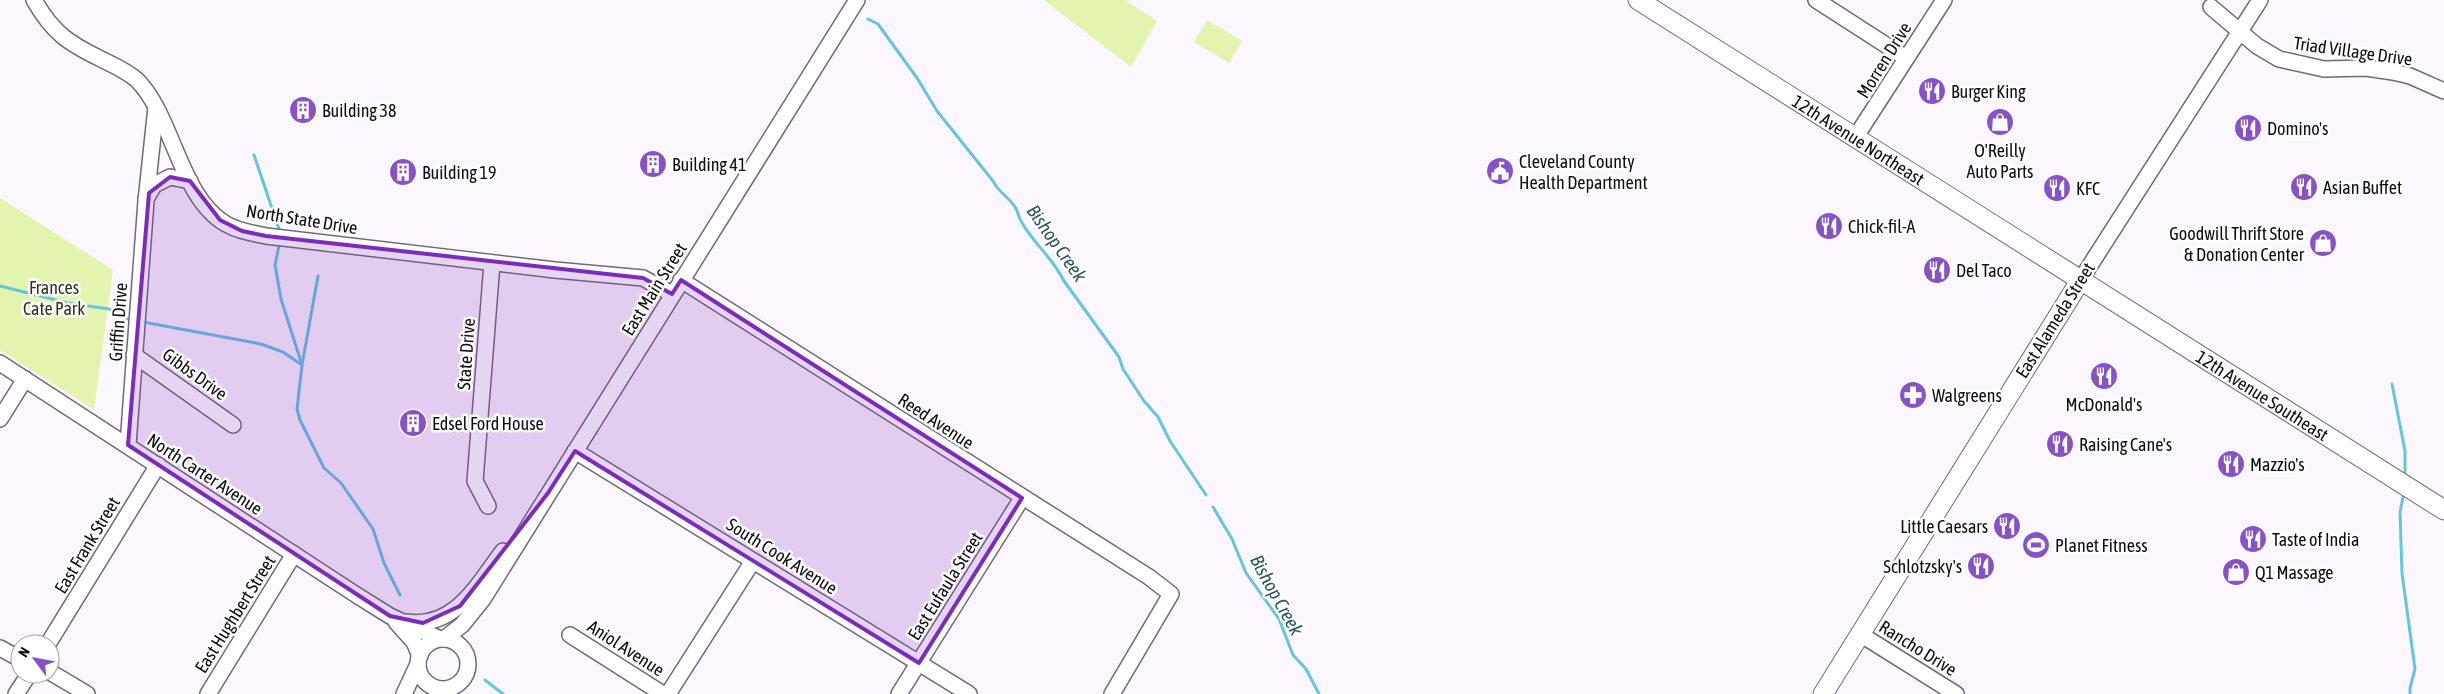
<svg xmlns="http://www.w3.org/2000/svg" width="2444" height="694" viewBox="0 0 2444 694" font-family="'Asap Condensed',sans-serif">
<rect width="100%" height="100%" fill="#fcf6fe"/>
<g fill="#e2f4ae">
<polygon points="1044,0 1125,0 1157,21 1131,67"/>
<polygon points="1207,20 1242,41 1229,63 1194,42"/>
<polygon points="0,198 113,270 94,410 0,350"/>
</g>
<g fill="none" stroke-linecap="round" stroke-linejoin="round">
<g stroke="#62c5e4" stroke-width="3">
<path d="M868 19 878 24 917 78 937 111 993 181C998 192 1008 196 1015 207 1018 211 1018 216 1021 221 1032 242 1053 258 1064 281L1119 357 1123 369 1144 401 1158 417 1170 441 1206 495"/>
<polyline points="254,155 279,229"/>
<polyline points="279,246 275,265 281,299 302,365 297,409 300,420 324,468 341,483 373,529 384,563 400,595"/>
<polyline points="0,286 68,303 109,309 130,320"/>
<polyline points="143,322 261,344 283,352 302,365 318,276"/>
<polyline points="2392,384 2405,451 2405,477"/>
<polyline points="2404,493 2400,512 2402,573 2415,669 2410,688 2410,694"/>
<polyline points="1213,507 1232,539 1246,573 1279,619 1293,655 1306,669 1319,694"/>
<polyline points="485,680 503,694"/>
</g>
<g stroke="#716a75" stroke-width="18">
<g id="minor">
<path d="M34 0C53 33 68 43 101 59 113 65 127 71 137 80 173 116 180 198 226 224 238 231 252 233 266 236L555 270 643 278 672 294"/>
<polyline points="1816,0 1906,58"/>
<polyline points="2211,7 2257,46 2279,59 2324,69 2366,68 2393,72 2410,76 2444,91"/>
<polyline points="1855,138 1944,0"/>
<polyline points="146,199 154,185 170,177 190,181"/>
<polyline points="681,280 1149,577 1171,594 1112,694"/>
<polyline points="2080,281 2260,0"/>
<polyline points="134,355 233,425"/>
<polyline points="0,363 358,596 390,616 440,639"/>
<polyline points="0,419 25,379"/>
<polyline points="128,445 146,201 156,107"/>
<polyline points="575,451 969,694"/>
<polyline points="488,506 475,481 492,263"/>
<polyline points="396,622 414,642 420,656"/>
<path d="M407 622C455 629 478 584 503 551"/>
<polyline points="1860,634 1956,694"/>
<polyline points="570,635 663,694"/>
<polyline points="444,639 462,625 483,599 857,0"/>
<circle cx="443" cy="664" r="25"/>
<polyline points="48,644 158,465"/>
<polyline points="0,648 20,659"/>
<polyline points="50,672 87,694"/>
<polyline points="16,694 29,674"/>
<polyline points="208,694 294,554"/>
<polyline points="404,694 418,664"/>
<polyline points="668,694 753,561"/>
<polyline points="899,694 1022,498"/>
</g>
</g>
<g stroke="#716a75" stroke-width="21">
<g id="major">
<path id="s1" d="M1638 0 2444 510"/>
<polyline points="1823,694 2080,281"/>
</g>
</g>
<use href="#minor" stroke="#fff" stroke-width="15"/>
<use href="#major" stroke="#fff" stroke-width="19"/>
</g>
<path fill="#7b2cbf" fill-opacity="0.2" stroke="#7b2cbf" stroke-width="4" stroke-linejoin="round" d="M170 177 190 181 220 220 242 231 266 236 643 278 672 294 681 280 1022 498 919 663 575 451 548 493 460 606 423 623 390 616 128 445 149 193Z"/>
<defs>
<g id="restaurant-disc" transform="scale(1.4375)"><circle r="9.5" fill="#8751c8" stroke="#fff"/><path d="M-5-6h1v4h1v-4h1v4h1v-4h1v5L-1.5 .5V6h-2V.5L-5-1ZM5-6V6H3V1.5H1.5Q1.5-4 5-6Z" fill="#fff"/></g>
<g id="building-disc" transform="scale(1.4375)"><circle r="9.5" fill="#8751c8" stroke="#fff"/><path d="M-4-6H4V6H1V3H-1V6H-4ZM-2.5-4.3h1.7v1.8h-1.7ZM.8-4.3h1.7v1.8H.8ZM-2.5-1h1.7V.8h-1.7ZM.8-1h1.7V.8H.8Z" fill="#fff"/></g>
<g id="shop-disc" transform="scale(1.4375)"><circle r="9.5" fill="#8751c8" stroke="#fff"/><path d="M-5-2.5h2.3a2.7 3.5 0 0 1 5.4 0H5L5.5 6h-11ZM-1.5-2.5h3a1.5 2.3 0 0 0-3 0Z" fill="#fff"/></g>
<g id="civic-disc" transform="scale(1.4375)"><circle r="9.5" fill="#8751c8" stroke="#fff"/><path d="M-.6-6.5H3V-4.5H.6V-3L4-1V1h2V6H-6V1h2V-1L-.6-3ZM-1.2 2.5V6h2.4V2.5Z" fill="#fff"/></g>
<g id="pharmacy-disc" transform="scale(1.4375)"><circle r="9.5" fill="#8751c8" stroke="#fff"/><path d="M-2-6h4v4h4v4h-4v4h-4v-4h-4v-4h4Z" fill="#fff"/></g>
<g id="stadium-disc" transform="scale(1.4375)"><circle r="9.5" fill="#8751c8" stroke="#fff"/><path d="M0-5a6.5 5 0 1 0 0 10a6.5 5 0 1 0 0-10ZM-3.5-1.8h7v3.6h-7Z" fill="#fff"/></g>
</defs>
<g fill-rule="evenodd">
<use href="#restaurant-disc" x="1932" y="91"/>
<use href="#building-disc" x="303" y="110"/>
<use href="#shop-disc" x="2000" y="122"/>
<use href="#restaurant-disc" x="2248" y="128"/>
<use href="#building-disc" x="653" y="164"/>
<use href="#civic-disc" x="1500" y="171"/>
<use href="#building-disc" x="403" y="172"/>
<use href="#restaurant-disc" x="2304" y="187"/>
<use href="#restaurant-disc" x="2057" y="188"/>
<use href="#restaurant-disc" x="1829" y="226"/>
<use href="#shop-disc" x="2323" y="243"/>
<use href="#restaurant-disc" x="1937" y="270"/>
<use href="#restaurant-disc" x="2104" y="376"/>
<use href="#pharmacy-disc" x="1913" y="395"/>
<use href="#building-disc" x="413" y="423"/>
<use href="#restaurant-disc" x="2060" y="444"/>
<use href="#restaurant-disc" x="2231" y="464"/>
<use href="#restaurant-disc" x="2007" y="526"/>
<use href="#restaurant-disc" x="2253" y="539"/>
<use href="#stadium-disc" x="2036" y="545"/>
<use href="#restaurant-disc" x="1981" y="566"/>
<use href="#shop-disc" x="2236" y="572"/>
</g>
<g text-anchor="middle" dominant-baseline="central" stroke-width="5" stroke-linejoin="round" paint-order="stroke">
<g font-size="18" fill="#0e0b0f" stroke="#fff">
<text transform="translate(2353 51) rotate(8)">Triad Village Drive</text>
<text transform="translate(1884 60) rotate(-58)">Morren Drive</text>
<text stroke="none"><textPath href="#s1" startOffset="261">12th Avenue Northeast</textPath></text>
<text transform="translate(302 219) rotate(9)">North State Drive</text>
<text transform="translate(654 289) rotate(-58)">East Main Street</text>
<text transform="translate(2055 320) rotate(-58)">East Alameda Street</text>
<text transform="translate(118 322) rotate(-86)">Griffin Drive</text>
<text transform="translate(466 354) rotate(-86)">State Drive</text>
<text transform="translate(195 374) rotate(36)">Gibbs Drive</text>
<text stroke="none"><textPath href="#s1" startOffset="739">12th Avenue Southeast</textPath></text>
<text transform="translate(936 421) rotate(33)">Reed Avenue</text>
<text transform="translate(205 474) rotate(33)">North Carter Avenue</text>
<text transform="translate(87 545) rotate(-59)">East Frank Street</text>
<text transform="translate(782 556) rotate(32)">South Cook Avenue</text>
<text transform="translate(945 586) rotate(-58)">East Eufaula Street</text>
<text transform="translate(235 614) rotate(-58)">East Hughbert Street</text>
<text transform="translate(626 648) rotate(33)">Aniol Avenue</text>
<text transform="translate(1918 648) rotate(32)">Rancho Drive</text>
</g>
<g font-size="18" fill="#0e0b0f" stroke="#fff" text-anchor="start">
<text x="1951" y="91">Burger King</text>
<text x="322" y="110">Building 38</text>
<text x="2267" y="128">Domino's</text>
<text x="2000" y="150" text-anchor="middle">O'Reilly<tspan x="2000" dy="21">Auto Parts</tspan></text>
<text x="1519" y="161">Cleveland County<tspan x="1519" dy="21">Health Department</tspan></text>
<text x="672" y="164">Building 41</text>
<text x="422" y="172">Building 19</text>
<text x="2323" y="187">Asian Buffet</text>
<text x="2076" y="188">KFC</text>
<text x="1848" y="226">Chick-fil-A</text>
<text x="2304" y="233" text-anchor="end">Goodwill Thrift Store<tspan x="2304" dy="21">&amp; Donation Center</tspan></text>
<text x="1956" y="270">Del Taco</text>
<text x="1932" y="395">Walgreens</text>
<text x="2104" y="404" text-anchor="middle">McDonald's</text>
<text x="432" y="423">Edsel Ford House</text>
<text x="2079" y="444">Raising Cane's</text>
<text x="2250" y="464">Mazzio's</text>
<text x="1988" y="526" text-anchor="end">Little Caesars</text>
<text x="2272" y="539">Taste of India</text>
<text x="2055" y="545">Planet Fitness</text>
<text x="1962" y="566" text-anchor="end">Schlotzsky's</text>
<text x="2255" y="572">Q1 Massage</text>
</g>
<g font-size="18" fill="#2d3413" stroke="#fff">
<text x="54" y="287">Frances<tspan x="54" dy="21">Cate Park</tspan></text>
</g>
<g font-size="19" font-style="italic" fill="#295462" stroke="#fff">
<text transform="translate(1057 243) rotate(55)">Bishop Creek</text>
<text transform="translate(1277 595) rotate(61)">Bishop Creek</text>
</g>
</g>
<g transform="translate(35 659) rotate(302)"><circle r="24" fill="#ffffff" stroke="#9f9d9f"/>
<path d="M0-4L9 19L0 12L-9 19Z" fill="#8751c8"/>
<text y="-8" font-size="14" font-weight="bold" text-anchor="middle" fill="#0e0b0f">N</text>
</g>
</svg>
